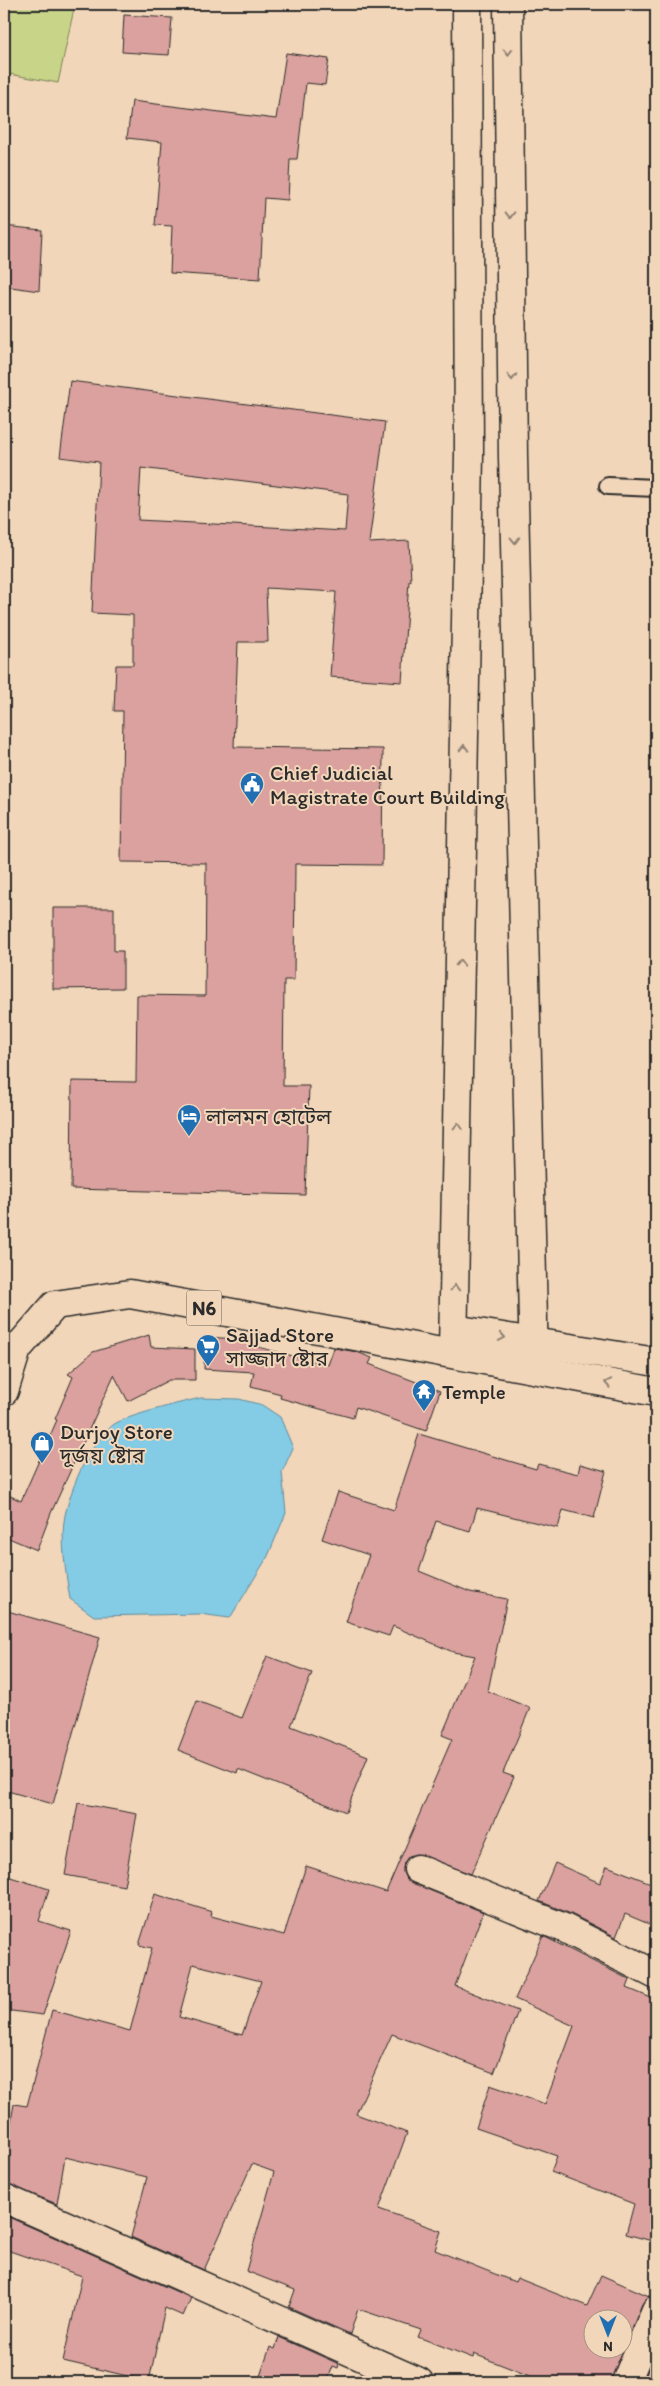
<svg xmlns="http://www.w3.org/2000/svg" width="660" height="2386" viewBox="0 0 660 2386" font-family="Itim,'Noto Sans Bengali',sans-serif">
<rect width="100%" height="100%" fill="#f2d6b9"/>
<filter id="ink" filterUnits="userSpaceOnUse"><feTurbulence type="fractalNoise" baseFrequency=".02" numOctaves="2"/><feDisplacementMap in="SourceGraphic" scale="10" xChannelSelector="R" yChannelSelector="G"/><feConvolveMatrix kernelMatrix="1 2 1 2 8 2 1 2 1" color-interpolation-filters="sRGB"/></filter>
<g filter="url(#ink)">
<polygon fill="#c8d588" stroke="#7a805a" points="4,4 75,4 58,83 4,73"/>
<path fill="#84cbe5" stroke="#608b9b" d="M201 1398 239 1399 262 1405 280 1417 293 1448 282 1472 286 1513 268 1556 230 1618 199 1614 94 1616 70 1599C66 1576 60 1538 65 1515 73 1483 88 1446 113 1425 122 1417 186 1401 201 1398Z"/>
<g fill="#dba19e" stroke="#2b2b2b" fill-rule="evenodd">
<polygon points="124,15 172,18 169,55 122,52"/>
<polygon points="286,53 329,59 325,85 306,83 297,159 290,159 288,200 264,198 260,279 170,273 172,226 155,225 162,142 127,138 132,101 276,119"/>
<polygon points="4,226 42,230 39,291 4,286"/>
<path d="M70 381 385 422 369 543 409 541 411 581H409L402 682 330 677 336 592 266 588 268 642H238L234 747 383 749 382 865 295 864 294 980H284L283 1086H309L305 1195 71 1189 72 1081 136 1082 137 995 205 996 206 863 121 862 123 711H114L116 665H133V615L92 613 99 462 60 457ZM141 468 348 494 345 531 138 520Z"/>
<polygon points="53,908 114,908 114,951 123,951 123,988 53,989"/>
<polygon points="149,1335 151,1347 195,1349 195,1380 169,1380 128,1401 114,1375 51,1513 37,1550 4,1536 4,1493 21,1501 57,1420 55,1419 73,1377 68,1374 93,1352"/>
<polygon points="205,1337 255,1340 254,1346 328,1365 334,1348 357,1352 372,1358 369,1364 440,1391 426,1431 356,1407 353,1418 280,1398 281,1394 251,1386 254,1372 204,1369"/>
<path d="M419 1434 536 1469 538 1464 578 1474 580 1464 606 1471 594 1518 563 1510 558 1528 477 1508 470 1531 436 1521 419 1571 470 1592 507 1599 488 1691 530 1708 503 1773 514 1777 471 1874 416 1854 409 1856 404 1863 403 1872 406 1879 412 1883 483 1912 455 1986 518 2011 494 2073 392 2034 356 2114 407 2133 379 2209 441 2231 435 2250 515 2282 517 2278 587 2306 601 2275 649 2296 642 2304 611 2382H545L474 2354 473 2358 418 2337 421 2330 358 2309 350 2334 289 2307 295 2290 246 2271 274 2172 252 2164 204 2270 131 2237 147 2177 65 2157 57 2204 4 2183V2161L14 2104 27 2106 52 2010 130 2031 152 1948 139 1945 155 1894 212 1912 211 1916 284 1935 306 1866 386 1892 452 1739 442 1735 475 1656 453 1652 393 1626 389 1636 346 1622 369 1555 322 1539 338 1492 394 1510ZM193 1964 261 1981 242 2035 179 2017ZM592 2318H622V2348H592Z"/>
<polygon points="4,1610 100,1637 53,1804 4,1790"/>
<polygon points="267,1656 312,1673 291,1726 368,1756 346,1812 238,1769 237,1773 178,1750 197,1701 242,1718"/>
<polygon points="78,1803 137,1814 124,1886 65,1875"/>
<polygon points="555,1863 600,1883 607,1866 656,1885 656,1927 625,1914 616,1937 571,1914 539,1901"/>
<polygon points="4,1875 49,1889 39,1921 71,1931 43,2015 4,2010"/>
<polygon points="543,1936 630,1980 627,1988 656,2000 656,2242 626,2234 634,2204 551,2172 557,2156 476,2128 490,2085 545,2104 574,2026 515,1999"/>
<polygon points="4,2215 191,2298 183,2316 165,2308 149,2381 63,2361 82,2276 4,2249"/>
<polygon points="279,2337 339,2364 338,2368 333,2366 327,2382 258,2382 270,2347 275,2349"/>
<polygon points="656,2350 656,2382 643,2382"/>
</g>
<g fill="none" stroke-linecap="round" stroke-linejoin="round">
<g stroke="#2b2b2b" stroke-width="20">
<polyline id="service" points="608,486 656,488"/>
</g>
<g stroke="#2b2b2b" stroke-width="31">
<g id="minor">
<polyline points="418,1869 564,1928 656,1975"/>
<polyline points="4,2198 419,2382"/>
<polyline points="626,2382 656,2310"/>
</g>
</g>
<g stroke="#2b2b2b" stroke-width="31">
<g id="tertiary">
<polyline points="508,4 513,457 534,1364"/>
<polyline points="453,1353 469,454 467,4"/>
</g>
</g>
<g stroke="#2b2b2b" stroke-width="31">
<g id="trunk">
<polyline points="454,1329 656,1362"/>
<polyline points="4,1391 17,1349 55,1305 130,1294 656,1392"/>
</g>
</g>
<use href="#service" stroke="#f2d6b9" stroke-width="16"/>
<use href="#minor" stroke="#f2d6b9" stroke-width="28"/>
<use href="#tertiary" stroke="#f2d6b9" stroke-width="28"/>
<use href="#trunk" stroke="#f2d6b9" stroke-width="28"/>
</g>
<defs><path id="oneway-chevron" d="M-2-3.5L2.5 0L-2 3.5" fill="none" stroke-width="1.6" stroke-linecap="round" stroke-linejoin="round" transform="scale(1.25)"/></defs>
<g stroke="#8e8072">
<use href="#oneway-chevron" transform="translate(508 52) rotate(89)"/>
<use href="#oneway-chevron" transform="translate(510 215) rotate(89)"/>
<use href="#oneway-chevron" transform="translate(512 377) rotate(89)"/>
<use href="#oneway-chevron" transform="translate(515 540) rotate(89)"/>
<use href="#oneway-chevron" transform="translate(464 748) rotate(-89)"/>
<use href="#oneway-chevron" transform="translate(460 963) rotate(-89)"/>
<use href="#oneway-chevron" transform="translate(458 1126) rotate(-89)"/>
<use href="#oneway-chevron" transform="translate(455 1288) rotate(-89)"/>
<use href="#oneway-chevron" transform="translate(502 1337) rotate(10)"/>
<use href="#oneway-chevron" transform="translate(608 1383) rotate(-169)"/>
</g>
</g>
<defs>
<g id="civic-pin" transform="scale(1.25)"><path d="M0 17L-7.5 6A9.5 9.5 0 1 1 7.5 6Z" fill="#1f6fb2" stroke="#f2d6b9"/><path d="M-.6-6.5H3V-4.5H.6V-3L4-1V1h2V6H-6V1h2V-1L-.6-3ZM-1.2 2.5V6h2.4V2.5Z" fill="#fff"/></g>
<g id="hotel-pin" transform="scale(1.25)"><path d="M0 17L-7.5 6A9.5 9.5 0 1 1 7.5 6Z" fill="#1f6fb2" stroke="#f2d6b9"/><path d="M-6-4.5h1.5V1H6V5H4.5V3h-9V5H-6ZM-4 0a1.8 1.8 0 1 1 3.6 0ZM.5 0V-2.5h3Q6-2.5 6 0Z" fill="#fff"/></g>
<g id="supermarket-pin" transform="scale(1.25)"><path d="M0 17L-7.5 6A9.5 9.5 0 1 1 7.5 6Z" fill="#1f6fb2" stroke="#f2d6b9"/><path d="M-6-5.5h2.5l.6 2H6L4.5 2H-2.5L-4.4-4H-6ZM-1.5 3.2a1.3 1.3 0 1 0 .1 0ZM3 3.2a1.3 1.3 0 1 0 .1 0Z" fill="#fff"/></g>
<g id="temple-pin" transform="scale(1.25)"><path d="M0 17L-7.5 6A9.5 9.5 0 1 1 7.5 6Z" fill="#1f6fb2" stroke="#f2d6b9"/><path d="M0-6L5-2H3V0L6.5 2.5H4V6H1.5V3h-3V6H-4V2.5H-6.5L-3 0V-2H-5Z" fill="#fff"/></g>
<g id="shop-pin" transform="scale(1.25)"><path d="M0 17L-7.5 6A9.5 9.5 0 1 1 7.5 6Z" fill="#1f6fb2" stroke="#f2d6b9"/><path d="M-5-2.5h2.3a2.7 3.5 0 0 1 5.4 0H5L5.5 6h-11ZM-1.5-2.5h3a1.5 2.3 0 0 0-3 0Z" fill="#fff"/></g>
</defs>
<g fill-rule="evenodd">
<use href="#civic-pin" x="252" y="784"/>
<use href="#hotel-pin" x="189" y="1116"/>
<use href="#supermarket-pin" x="208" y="1346"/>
<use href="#temple-pin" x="424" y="1391"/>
<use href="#shop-pin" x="42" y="1443"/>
</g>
<g text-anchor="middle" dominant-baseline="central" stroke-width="4" stroke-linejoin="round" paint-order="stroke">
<rect fill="#f2d6b9" stroke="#675e56" stroke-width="1" x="186.5" y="1290.5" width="35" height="35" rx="4"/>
<g font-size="20" font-weight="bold" fill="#2b2b2b">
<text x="204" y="1308">N6</text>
</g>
<g font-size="21" fill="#2b2b2b" stroke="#f2d6b9" text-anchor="start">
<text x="270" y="772">Chief Judicial<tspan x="270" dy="24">Magistrate Court Building</tspan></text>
<text x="206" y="1116">লালমন হোটেল</text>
<text x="226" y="1334">Sajjad Store<tspan x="226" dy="24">সাজ্জাদ ষ্টোর</tspan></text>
<text x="442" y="1391">Temple</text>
<text x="60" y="1431">Durjoy Store<tspan x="60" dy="24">দূর্জয় ষ্টোর</tspan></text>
</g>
</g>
<rect width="660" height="2386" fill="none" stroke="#f2d6b9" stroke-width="20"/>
<rect x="10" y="10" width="640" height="2366" fill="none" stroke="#2b2b2b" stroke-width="2" filter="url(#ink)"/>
<g transform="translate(608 2334) rotate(180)"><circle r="24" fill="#f2d6b9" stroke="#a29280"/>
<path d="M0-4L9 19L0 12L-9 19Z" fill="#1f6fb2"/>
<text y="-8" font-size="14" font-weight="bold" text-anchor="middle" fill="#2b2b2b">N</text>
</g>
</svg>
